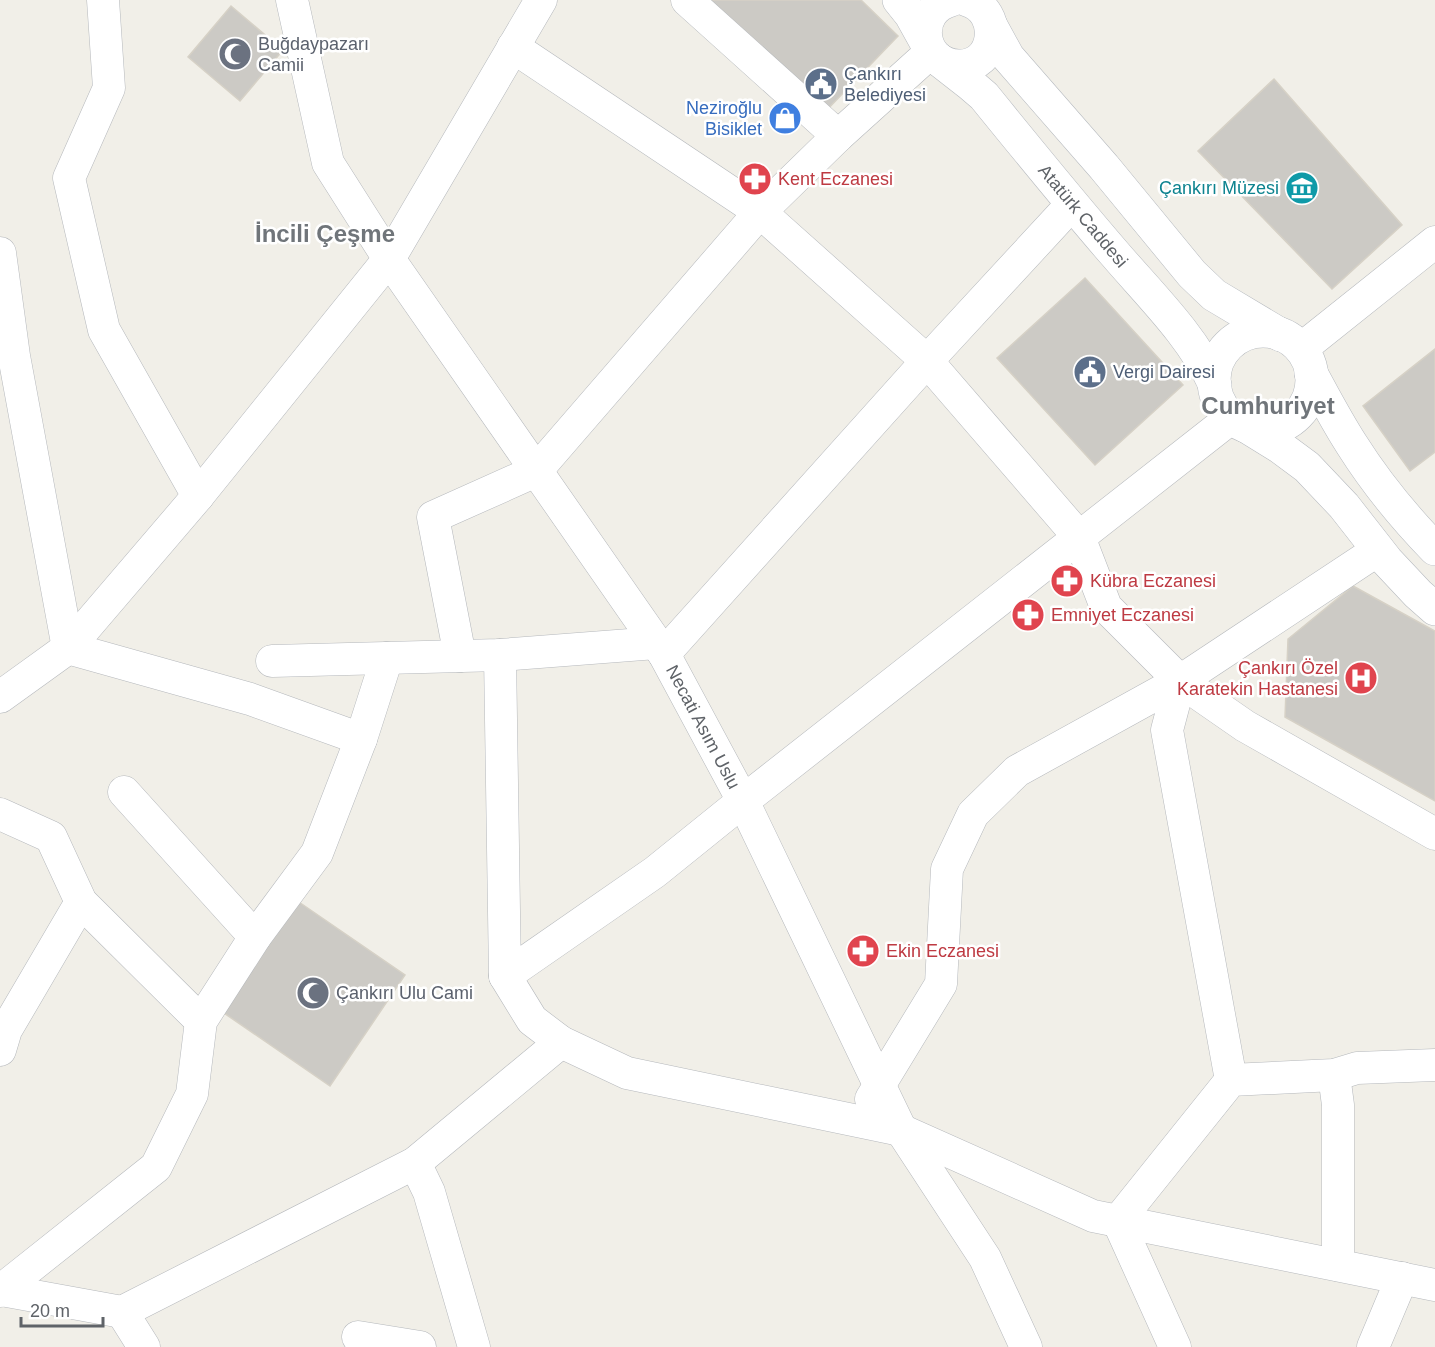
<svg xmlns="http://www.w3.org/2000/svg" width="1435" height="1347" viewBox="0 0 1435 1347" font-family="Arial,sans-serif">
<rect width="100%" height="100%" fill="#f1efe8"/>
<g fill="#cccac5" stroke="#d6d1c6" stroke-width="1.5">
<polygon points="703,0 861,0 898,36 823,114"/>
<polygon points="231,6 283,50 240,101 188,57"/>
<polygon points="1274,79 1402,225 1332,289 1198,151"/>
<polygon points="1085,278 1183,385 1095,465 997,358"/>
<polygon points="1435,349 1435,452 1410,471 1363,406"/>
<polygon points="1353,586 1435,631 1435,801 1285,717 1288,639"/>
<polygon points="296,900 405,975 330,1086 221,1011"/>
</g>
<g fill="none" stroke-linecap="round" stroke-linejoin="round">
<g stroke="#b5b8bc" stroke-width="33">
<g id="street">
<polyline points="103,0 109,88 69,178 104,330 198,496"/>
<polyline points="292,0 328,163 389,259 664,654 743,801 901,1130 985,1258 1026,1347"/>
<polyline points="687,0 838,136"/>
<polyline points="513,47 760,212 927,361 1079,537 1106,607 1180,681 1245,726 1435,834"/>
<polyline points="0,253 14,356 68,648"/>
<polyline points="1301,349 1435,242"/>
<polyline points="68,648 250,699 361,739 387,658"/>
<polyline points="664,654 927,361 1072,204"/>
<polyline points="500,655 505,976 655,872 743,801 1231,418"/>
<polyline points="460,656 433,517 536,471 760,212 838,136 931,52"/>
<polyline points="272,661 500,655 656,643"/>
<polyline points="1180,681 1378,550"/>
<polyline points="0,697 68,648 198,496 389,259 541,0"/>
<polyline points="124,792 255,937"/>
<polyline points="0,814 51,837 81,902 201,1021"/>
<polyline points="505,976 532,1020 561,1042 627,1073 901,1130 1093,1216 1435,1285"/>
<polyline points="0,1050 6,1030 81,902"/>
<polyline points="1334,1075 1338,1105 1338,1265"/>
<polyline points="871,1099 941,984 947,869 973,814 1017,771 1180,681 1167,730 1231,1080"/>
<polyline points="415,1163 429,1192 474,1347"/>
<polyline points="1,1290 122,1312 415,1163 561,1042"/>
<polyline points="0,1291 156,1167 192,1094 201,1021 255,937 317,853 361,739"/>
<polyline points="122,1312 144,1347"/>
<polyline points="358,1337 420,1347"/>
<polyline points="1175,1347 1118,1221 1231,1080 1334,1075 1357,1068 1435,1065"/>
<polyline points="1373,1347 1402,1278"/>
</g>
</g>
<g stroke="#b6babf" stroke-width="34">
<g id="secondary">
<polyline points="899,0 911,15 926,42"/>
<path d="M951 0C913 10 919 64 958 66 997 68 1004 11 967 0"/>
<polyline points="991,26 1008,57 1104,167 1192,274 1214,295 1281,335"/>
<path d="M938 59 970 84 984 96C1027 149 1070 202 1115 254 1150 295 1192 335 1215 385"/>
<circle cx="1263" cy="380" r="49"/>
<path d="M1311 373C1324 397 1337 422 1352 445 1376 483 1404 517 1435 549"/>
<polyline points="1246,426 1280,447 1307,467 1344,506 1387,561 1418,594 1435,609"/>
</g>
</g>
<use href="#street" stroke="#fff" stroke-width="32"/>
<use href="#secondary" stroke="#fff" stroke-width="33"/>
</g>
<defs>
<g id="mosque-disc" transform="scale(1.725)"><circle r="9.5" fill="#6b7280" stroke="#fff"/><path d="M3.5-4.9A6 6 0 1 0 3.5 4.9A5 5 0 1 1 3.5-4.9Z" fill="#fff"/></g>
<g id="civic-disc" transform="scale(1.725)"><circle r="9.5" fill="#5c6f8a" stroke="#fff"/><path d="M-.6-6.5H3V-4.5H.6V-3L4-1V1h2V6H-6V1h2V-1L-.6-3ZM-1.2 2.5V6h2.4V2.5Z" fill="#fff"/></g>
<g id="shop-disc" transform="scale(1.725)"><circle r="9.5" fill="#3f7fe0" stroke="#fff"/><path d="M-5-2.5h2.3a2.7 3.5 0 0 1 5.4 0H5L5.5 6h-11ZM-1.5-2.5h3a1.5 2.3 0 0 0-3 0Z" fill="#fff"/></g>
<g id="pharmacy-disc" transform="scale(1.725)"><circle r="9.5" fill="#e0444e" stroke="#fff"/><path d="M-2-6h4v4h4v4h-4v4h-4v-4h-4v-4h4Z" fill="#fff"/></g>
<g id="museum-disc" transform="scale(1.725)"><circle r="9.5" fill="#0f9aa8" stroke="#fff"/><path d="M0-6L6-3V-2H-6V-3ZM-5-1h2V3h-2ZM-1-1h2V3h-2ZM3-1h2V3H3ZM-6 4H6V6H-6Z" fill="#fff"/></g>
<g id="hospital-disc" transform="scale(1.725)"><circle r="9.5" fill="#e0444e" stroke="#fff"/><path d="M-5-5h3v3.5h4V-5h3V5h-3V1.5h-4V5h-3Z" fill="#fff"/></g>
</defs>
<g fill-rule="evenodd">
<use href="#mosque-disc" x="235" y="54"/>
<use href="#civic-disc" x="821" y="84"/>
<use href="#shop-disc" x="785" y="118"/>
<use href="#pharmacy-disc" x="755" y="179"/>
<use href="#museum-disc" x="1302" y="188"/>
<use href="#civic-disc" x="1090" y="372"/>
<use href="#pharmacy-disc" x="1067" y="581"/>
<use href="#pharmacy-disc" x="1028" y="615"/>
<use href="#hospital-disc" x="1361" y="678"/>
<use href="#pharmacy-disc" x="863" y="951"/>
<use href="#mosque-disc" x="313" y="993"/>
</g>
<g text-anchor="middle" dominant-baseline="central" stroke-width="5" stroke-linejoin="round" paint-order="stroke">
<g font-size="18" fill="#5b616d" stroke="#fff" text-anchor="start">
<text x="258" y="44">Buğdaypazarı<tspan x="258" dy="21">Camii</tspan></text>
<text x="336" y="993">Çankırı Ulu Cami</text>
</g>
<g font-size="18" fill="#4e5e75" stroke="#fff" text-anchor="start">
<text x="844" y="74">Çankırı<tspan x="844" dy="21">Belediyesi</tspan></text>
<text x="1113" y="372">Vergi Dairesi</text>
</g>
<g font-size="18" fill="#366cbe" stroke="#fff" text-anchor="end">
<text x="762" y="108">Neziroğlu<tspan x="762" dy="21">Bisiklet</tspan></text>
</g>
<g font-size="18" fill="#be3a42" stroke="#fff" text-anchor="start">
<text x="778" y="179">Kent Eczanesi</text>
<text x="1090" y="581">Kübra Eczanesi</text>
<text x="1051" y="615">Emniyet Eczanesi</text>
<text x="1338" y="668" text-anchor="end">Çankırı Özel<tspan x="1338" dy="21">Karatekin Hastanesi</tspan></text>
<text x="886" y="951">Ekin Eczanesi</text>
</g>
<g font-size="18" fill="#0d838f" stroke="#fff" text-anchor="end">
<text x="1279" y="188">Çankırı Müzesi</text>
</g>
<g font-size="18" fill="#5f6368" stroke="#fff">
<text transform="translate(1083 216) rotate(50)">Atatürk Caddesi</text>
<text transform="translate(703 727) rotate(62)">Necati Asım Uslu</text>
</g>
<g font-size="24" font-weight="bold" fill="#70757a" stroke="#fff">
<text x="325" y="233">İncili Çeşme</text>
<text x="1268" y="405">Cumhuriyet</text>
</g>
</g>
<path d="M21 1317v9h82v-9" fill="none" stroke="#5f6368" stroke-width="3"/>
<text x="30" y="1317" font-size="18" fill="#5f6368" stroke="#ffffff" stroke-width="4.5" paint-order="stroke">20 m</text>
</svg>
